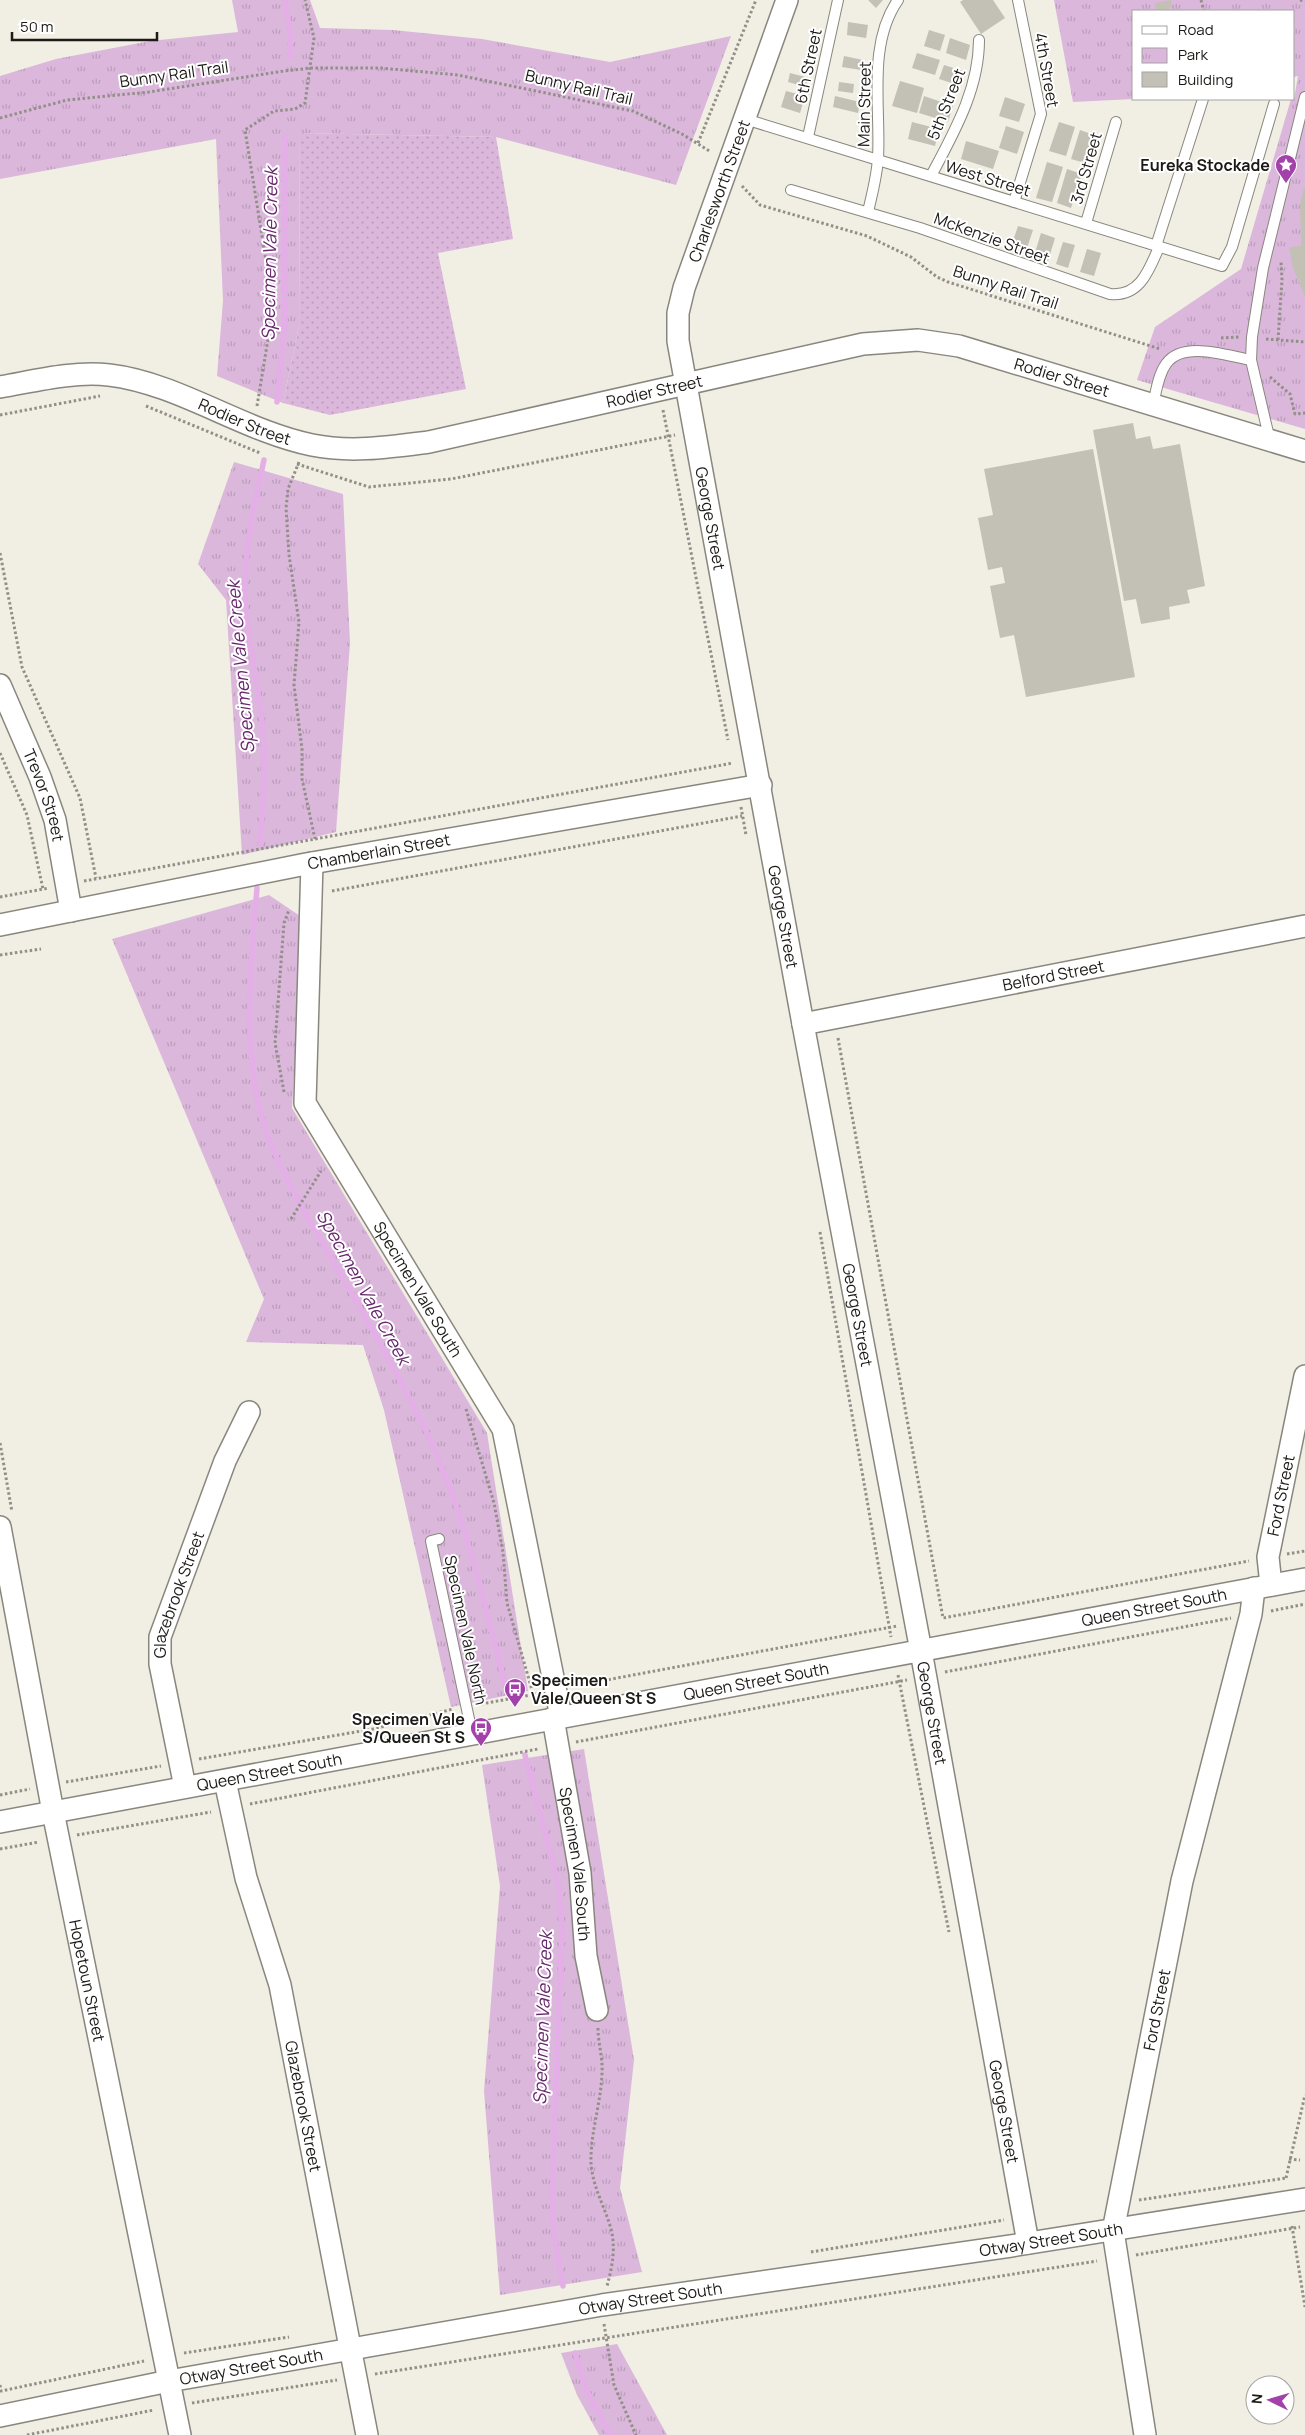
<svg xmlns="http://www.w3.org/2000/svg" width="1305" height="2435" viewBox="0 0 1305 2435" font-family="Manrope,sans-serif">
<defs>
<pattern id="grass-dots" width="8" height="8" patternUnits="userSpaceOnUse" patternTransform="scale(1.25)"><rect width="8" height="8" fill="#dbb7dc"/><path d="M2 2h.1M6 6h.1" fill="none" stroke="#bb9dbc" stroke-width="1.8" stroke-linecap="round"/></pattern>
<pattern id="park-tufts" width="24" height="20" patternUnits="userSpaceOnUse" patternTransform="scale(1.25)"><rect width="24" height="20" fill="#dbb7dc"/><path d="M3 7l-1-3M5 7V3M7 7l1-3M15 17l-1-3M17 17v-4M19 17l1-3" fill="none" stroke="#bb9dbc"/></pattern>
</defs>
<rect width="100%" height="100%" fill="#f1eee3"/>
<polygon fill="url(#grass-dots)" points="300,133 496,137 513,239 438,253 466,389 330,415 283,403 299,326"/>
<g fill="url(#park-tufts)">
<polygon points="232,0 310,0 320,28 393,30 482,39 610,62 731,36 676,185 496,137 300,133 299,326 283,403 217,376 223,301 216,139 0,179 0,76 56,59 150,41 238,32"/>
<polygon points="1054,0 1305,0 1305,429 1137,380 1155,327 1241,269 1291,99 1294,99 1298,76 1294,77 1294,11 1134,11 1134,99 1073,102"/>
<polygon points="234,462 343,494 350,643 336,832 242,855 226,600 198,564"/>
<polygon points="269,895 303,918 292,1108 487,1433 528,1691 451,1707 384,1410 363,1345 246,1342 264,1299 112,939"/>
<polygon points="584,1749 634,2060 620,2188 642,2272 500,2295 484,2091 500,1886 482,1765"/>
<polygon points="617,2344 667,2435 599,2435 577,2395 561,2353"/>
</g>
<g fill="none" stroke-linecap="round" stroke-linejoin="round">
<g stroke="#e4aee7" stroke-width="5.5">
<polyline points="285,0 290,32 290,56"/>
<polyline points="277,402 285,321 285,136"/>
<path d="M260 844C263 803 266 763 262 722 258 680 246 638 245 595 244 549 254 505 264 460"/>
<path d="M257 888C251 964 242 1040 261 1115 274 1162 301 1205 325 1247 357 1302 388 1357 417 1413 462 1499 483 1599 507 1692"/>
<polyline points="525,1755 559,1887 562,1931 552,2198 554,2234 563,2286"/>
<polyline points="575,2353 586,2389 610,2435"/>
</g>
</g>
<g fill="#c3c0b6">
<polygon points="868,0 883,0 876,8"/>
<polygon points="963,0 993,0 1005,18 981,34 960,2"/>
<polygon points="1171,0 1172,8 1156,11 1155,3"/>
<polygon points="848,22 868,25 866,38 847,35"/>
<polygon points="929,30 945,35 940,51 924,46"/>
<polygon points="950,38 970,45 966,60 946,53"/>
<polygon points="917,53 940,60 935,75 912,68"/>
<polygon points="844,56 863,60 861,70 842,67"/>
<polygon points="944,65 963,71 958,85 939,79"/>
<polygon points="790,73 809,78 806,87 788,82"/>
<polygon points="900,81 924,88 917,113 892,106"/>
<polygon points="839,82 854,84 853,93 838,91"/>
<polygon points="786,91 805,96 800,113 781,107"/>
<polygon points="835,96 860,102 858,113 833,107"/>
<polygon points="924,96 953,106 948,122 919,113"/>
<polygon points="1005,97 1025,104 1019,122 999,116"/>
<polygon points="912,122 939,129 935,146 908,139"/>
<polygon points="1059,122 1075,127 1066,156 1049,151"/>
<polygon points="1006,126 1024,132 1017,154 999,148"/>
<polygon points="1080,130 1094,135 1085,163 1071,159"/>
<polygon points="966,141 999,151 993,169 961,159"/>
<polygon points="1047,162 1063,167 1052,202 1036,198"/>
<polygon points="1067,169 1082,174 1071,208 1057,203"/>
<polygon points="1304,188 1305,188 1305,297 1293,268 1289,247 1301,246 1300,204"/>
<polygon points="1018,226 1033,230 1025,254 1010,250"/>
<polygon points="1041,233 1055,238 1048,261 1034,256"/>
<polygon points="1063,242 1075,245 1068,268 1056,264"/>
<polygon points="1087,249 1101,253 1094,276 1080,272"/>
<polygon points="1133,423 1136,439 1150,436 1153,449 1180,444 1205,586 1187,590 1190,603 1169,607 1170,619 1141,624 1136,599 1124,601 1093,430"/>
<polygon points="1093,449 1135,677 1026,697 1014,635 1000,638 990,586 1005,583 1002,567 988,570 978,518 993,515 984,469"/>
</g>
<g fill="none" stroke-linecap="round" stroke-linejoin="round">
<g stroke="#89877d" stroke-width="12">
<g id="lane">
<polyline points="745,119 1222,266 1232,247 1274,104"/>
<polyline points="808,137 838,0"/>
<path d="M931 176C953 134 979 90 979 40"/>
<path d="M791 190 920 228 1110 294C1140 297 1149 270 1159 247"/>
<polyline points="1014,202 1041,114 1018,0"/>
<path d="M868 212C872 194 877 176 878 158 881 108 867 44 898 0"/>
<polyline points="1086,223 1116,122"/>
<polyline points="1156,246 1203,99"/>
<polyline points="1251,360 1252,337 1263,268 1305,97"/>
<path d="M1153 405C1156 392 1158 375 1166 364 1183 340 1227 356 1251 360L1270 441"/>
<polyline points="439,1539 431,1541 472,1733"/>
</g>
</g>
<g stroke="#89877d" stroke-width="24">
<g id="street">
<path id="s1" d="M787 0 684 288 678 313V341L803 1024 921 1651 1028 2243"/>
<path id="s2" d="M0 387C35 381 73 371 109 375 178 383 243 431 312 445 351 453 390 447 429 442L863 344 918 340 959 346 1305 451"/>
<path id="s3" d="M0 685 40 777 55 820 71 911"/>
<path id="s4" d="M312 863 305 1103 503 1429 561 1717"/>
<path id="s5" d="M0 925 306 864 761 785"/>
<path id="s6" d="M803 1024 1305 926"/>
<path id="s7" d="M0 1527 53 1812 180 2435"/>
<path id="s8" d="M1271 1585 1268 1557 1305 1376"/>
<path id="s9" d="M553 1718 580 1873 586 1956 597 2010"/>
<path id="s10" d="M225 1781 246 1878 280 1985 367 2435"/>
<path id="s11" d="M185 1787 160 1664V1637L225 1461 249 1412"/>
<path id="s12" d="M0 1822 1305 1579"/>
<path id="s13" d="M0 2416 169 2381 602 2305 1011 2246 1305 2199"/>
<path id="s14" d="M1145 2435 1113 2231 1182 1881 1251 1614 1254 1588"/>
</g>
</g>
<g stroke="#928f88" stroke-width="3" stroke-dasharray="2.5 2.5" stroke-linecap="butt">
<polyline points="1201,0 1204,11"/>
<polyline points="1300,0 1305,1"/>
<polyline points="0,118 67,100 149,92 284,71 311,68 380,68 458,75 633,111 682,134 711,152"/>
<polyline points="698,143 756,0"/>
<polyline points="742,186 760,205 867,236 911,257 937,277 948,282 1160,349"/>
<polyline points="1221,338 1240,337"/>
<polyline points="1266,339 1305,342"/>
<polyline points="1278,340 1282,280 1281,262"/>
<polyline points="1270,377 1290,394 1295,414 1305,413"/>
<polyline points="146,406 260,453"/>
<polyline points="257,406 268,339 271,292 245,130 274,111 295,109 305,103 314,38 305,0"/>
<polyline points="663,410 728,740"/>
<polyline points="0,415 100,396"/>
<polyline points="299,462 288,489 286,508 289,555 299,622 294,685 302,749 302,779 315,839"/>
<polyline points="297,464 369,487 451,479 675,435"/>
<polyline points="0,553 22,667 80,798 96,878"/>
<polyline points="0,753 27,815 43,889"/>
<polyline points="741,807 746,835"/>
<polyline points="84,881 733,763"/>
<polyline points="332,891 742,816"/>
<polyline points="0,897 49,888"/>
<polyline points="0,955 41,949"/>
<polyline points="838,1038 943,1618 1249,1561"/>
<polyline points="284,1092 275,1043 284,923 289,910"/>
<polyline points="291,1219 321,1171"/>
<polyline points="820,1232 891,1637"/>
<polyline points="466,1409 494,1503 503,1552 507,1603 536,1704"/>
<polyline points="0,1443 12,1512"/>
<polyline points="1287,1554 1305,1551"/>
<polyline points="1271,1611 1305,1604"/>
<polyline points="945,1672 1231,1618"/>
<polyline points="898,1675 949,1932"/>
<polyline points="574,1686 897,1626"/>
<polyline points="481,1704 536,1694"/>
<polyline points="576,1742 907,1680"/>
<polyline points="199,1759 373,1729 453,1709"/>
<polyline points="66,1782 161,1766"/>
<polyline points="0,1795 30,1789"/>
<polyline points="250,1804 538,1749"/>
<polyline points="77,1835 211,1812"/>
<polyline points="0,1849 39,1842"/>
<path d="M598 2028C598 2043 603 2058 602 2073 601 2104 590 2133 591 2164 593 2188 605 2207 611 2229 616 2248 612 2268 607 2286"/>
<polyline points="1289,2159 1300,2160"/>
<polyline points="1286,2178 1305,2095"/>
<polyline points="1139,2200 1286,2178"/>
<polyline points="1292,2226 1305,2307"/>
<polyline points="811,2252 1004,2220"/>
<polyline points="1136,2255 1300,2227"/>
<polyline points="604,2324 614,2385 636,2435"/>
<polyline points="184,2353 289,2337"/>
<polyline points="375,2374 1097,2261"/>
<polyline points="0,2385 1,2391 144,2361"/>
<polyline points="192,2403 337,2380"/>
<polyline points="27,2435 154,2410"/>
</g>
<use href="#lane" stroke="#fff" stroke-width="10"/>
<use href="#street" stroke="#fff" stroke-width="21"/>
</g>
<defs>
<g id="sight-pin" transform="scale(1.125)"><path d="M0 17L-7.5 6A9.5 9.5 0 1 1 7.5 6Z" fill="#a241a9" stroke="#fff"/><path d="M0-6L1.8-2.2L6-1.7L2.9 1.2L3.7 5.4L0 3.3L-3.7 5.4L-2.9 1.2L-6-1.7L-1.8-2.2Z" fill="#fff"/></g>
<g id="bus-pin" transform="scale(1.125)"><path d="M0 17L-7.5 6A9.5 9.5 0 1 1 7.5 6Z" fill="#a241a9" stroke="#fff"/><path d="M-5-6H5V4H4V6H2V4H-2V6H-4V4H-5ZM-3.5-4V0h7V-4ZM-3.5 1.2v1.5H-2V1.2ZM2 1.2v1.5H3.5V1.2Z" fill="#fff"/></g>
</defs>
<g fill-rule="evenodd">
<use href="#sight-pin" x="1286" y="165"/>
<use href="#bus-pin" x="515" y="1689"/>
<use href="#bus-pin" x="481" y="1728"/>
</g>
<g text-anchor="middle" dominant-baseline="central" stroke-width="4" stroke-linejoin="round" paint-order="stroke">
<g font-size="16" fill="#1b1a16" stroke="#fff">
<text transform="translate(808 66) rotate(-78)">6th Street</text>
<text transform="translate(1047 70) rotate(80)">4th Street</text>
<text transform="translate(174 74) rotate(-8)">Bunny Rail Trail</text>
<text transform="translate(579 87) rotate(13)">Bunny Rail Trail</text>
<text transform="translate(864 104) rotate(-89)">Main Street</text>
<text transform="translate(946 104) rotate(-68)">5th Street</text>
<text transform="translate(1086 168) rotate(-74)">3rd Street</text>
<text transform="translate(988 178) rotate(17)">West Street</text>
<text transform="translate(719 191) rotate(-70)">Charlesworth Street</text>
<text transform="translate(992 238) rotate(20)">McKenzie Street</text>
<text transform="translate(1006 287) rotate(18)">Bunny Rail Trail</text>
<text stroke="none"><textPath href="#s2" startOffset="1092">Rodier Street</textPath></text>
<text stroke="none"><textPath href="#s2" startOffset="674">Rodier Street</textPath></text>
<text stroke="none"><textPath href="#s2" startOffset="254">Rodier Street</textPath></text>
<text stroke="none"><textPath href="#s1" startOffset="540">George Street</textPath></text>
<text stroke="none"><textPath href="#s3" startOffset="119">Trevor Street</textPath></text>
<text stroke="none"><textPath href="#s5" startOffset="386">Chamberlain Street</textPath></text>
<text stroke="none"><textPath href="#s1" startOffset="945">George Street</textPath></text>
<text stroke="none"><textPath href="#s6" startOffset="255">Belford Street</textPath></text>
<text stroke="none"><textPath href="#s4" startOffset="458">Specimen Vale South</textPath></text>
<text stroke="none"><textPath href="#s1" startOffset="1350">George Street</textPath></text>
<text stroke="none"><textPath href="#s8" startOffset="91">Ford Street</textPath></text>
<text stroke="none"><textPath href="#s11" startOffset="198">Glazebrook Street</textPath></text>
<text stroke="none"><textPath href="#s12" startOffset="1174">Queen Street South</textPath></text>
<text transform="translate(466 1630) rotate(78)">Specimen Vale North</text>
<text stroke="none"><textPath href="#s12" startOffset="769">Queen Street South</textPath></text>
<text stroke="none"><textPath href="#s1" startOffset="1755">George Street</textPath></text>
<text stroke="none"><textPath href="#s12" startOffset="274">Queen Street South</textPath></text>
<text stroke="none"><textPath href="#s9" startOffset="148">Specimen Vale South</textPath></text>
<text stroke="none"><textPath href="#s7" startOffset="462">Hopetoun Street</textPath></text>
<text stroke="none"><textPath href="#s14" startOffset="432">Ford Street</textPath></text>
<text stroke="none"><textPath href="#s10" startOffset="335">Glazebrook Street</textPath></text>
<text stroke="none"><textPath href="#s1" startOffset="2160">George Street</textPath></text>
<text stroke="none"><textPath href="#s13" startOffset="1066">Otway Street South</textPath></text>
<text stroke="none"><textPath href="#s13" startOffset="661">Otway Street South</textPath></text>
<text stroke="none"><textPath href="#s13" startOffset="256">Otway Street South</textPath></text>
</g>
<g font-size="16" font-weight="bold" fill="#1b1a16" stroke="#fff" text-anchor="end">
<text x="1270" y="165">Eureka Stockade</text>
<text x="531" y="1680" text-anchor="start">Specimen<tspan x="531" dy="18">Vale/Queen St S</tspan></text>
<text x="465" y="1719">Specimen Vale<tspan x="465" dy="18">S/Queen St S</tspan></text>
</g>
<g font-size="18" font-style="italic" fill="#67286c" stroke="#fff">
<text transform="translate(269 254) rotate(-89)">Specimen Vale Creek</text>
<text transform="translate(240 667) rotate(-95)">Specimen Vale Creek</text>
<text transform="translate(364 1287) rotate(61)">Specimen Vale Creek</text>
<text transform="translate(542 2018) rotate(-88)">Specimen Vale Creek</text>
</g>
</g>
<rect x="1132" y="10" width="162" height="90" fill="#ffffff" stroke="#a4a3a2"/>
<rect x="1142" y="26" width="25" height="8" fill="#ffffff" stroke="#a4a3a2"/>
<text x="1178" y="35" font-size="15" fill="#1b1a16">Road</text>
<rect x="1142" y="48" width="25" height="15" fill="url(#park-tufts)" stroke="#a4a3a2"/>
<text x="1178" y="60" font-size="15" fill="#1b1a16">Park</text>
<rect x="1142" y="72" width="25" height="15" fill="#c3c0b6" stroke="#a4a3a2"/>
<text x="1178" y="85" font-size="15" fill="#1b1a16">Building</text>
<g transform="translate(1270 2400) rotate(275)"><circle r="24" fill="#ffffff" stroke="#a4a3a2"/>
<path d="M0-4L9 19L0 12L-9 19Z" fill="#a241a9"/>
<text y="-8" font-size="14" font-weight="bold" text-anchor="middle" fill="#1b1a16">N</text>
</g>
<path d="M12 32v8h145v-8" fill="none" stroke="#1b1a16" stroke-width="2.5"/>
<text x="20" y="32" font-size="15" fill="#1b1a16" stroke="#ffffff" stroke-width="4" paint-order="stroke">50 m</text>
</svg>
